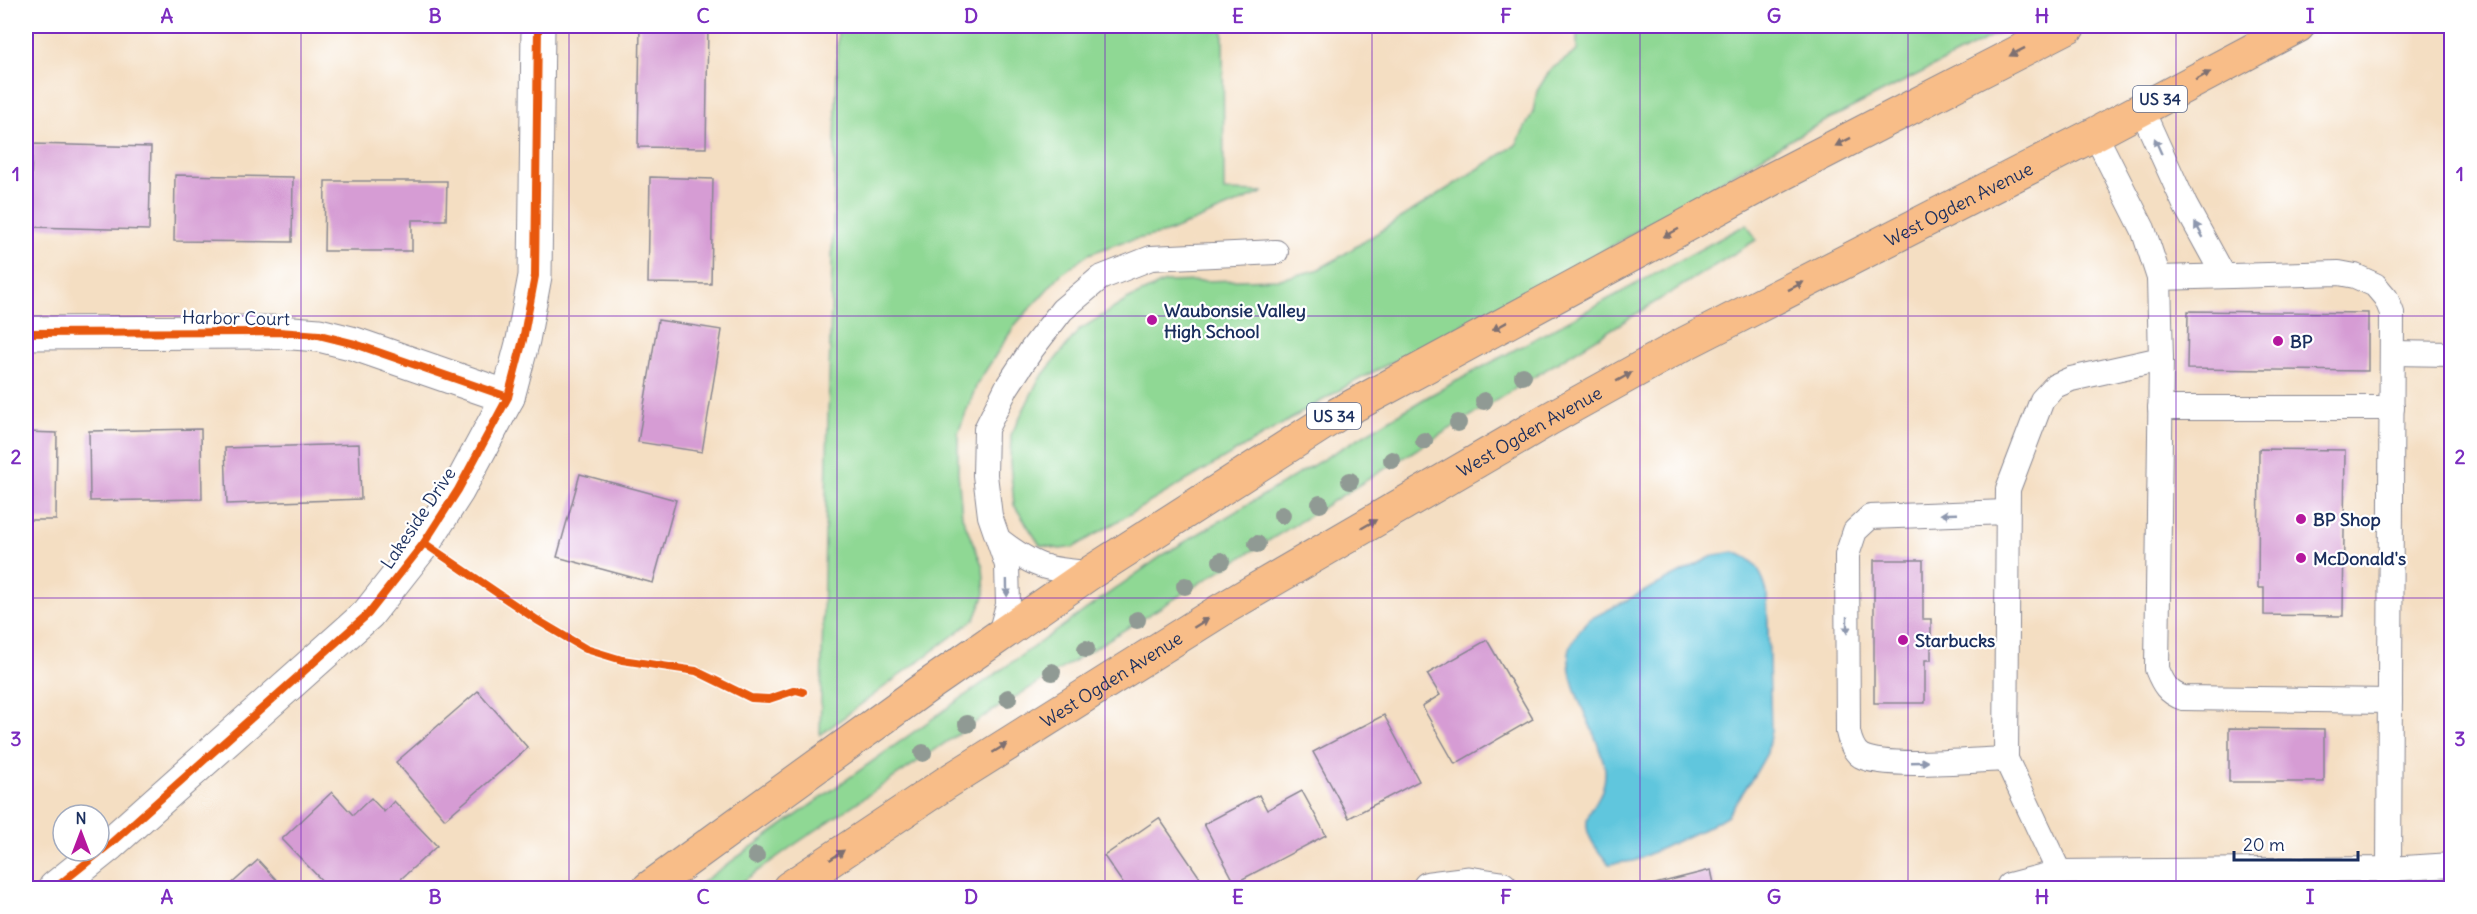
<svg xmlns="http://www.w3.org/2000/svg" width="2477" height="914" viewBox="0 0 2477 914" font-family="Delius,sans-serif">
<rect width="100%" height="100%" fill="#fff"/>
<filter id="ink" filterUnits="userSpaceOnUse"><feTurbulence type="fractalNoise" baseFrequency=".0167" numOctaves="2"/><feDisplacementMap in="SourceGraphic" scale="12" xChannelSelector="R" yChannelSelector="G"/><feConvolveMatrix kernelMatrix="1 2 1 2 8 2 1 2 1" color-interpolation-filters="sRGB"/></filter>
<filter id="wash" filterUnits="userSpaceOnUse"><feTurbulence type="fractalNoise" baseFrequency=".008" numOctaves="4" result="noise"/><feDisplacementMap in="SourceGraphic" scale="24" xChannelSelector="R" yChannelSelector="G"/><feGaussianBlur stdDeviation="1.35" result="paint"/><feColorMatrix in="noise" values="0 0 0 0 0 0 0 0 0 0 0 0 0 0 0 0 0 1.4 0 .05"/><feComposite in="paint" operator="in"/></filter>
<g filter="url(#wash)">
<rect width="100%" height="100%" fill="#f4dec2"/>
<g fill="#8fd894" stroke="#558479" stroke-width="1.5">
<polygon points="838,26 1223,26 1224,191 1264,192 1166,233 1122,242 1089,254 1062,273 1015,325 977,384 958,433 958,472 962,516 983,567 985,594 975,619 820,735"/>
<polygon points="1577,26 2013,26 1802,133 1595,256 1350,384 1074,547 1060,549 1040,545 1014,505 1010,463 1011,435 1038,381 1079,330 1127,300 1165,282 1280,279 1317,270 1335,260 1516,145 1533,112 1537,91 1550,70 1577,51"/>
<polygon points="1747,224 1756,240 991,712 791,847 734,888 694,888 1163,555 1429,396"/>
</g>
<path fill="#60c6dd" stroke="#3e7a9e" stroke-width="1.5" d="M1734 552C1757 560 1760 569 1767 592L1771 730 1767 753 1755 774 1728 815 1708 827 1634 861 1609 864C1560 810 1608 813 1605 769 1604 760 1599 750 1597 742 1587 715 1567 684 1569 654 1570 641 1581 629 1590 619L1715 555Z"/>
<g id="blocks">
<g fill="#d69cd4">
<polygon points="640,26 708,26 706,148 638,147"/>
<polygon points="32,144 151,147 149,230 30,227"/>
<polygon points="175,175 293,177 292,242 174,241"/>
<polygon points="650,177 713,179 711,284 648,283"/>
<polygon points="325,181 447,181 446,220 412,220 412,251 324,251"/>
<polygon points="2188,311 2368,313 2368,371 2187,369"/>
<polygon points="658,320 722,330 702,452 638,442"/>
<polygon points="201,429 202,499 90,501 89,431"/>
<polygon points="26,432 57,433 56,520 26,520"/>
<polygon points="359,444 361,499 227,504 225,448"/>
<polygon points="2259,449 2345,450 2343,616 2264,615 2264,588 2258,588"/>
<polygon points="580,474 676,500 653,583 557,557"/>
<polygon points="1874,560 1923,560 1923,619 1931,619 1931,660 1925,660 1925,703 1874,703"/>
<polygon points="1487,640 1533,719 1455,764 1422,706 1440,695 1427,674"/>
<polygon points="478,691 528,748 445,819 396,762"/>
<polygon points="1384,715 1419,781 1349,818 1313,752"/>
<polygon points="2229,728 2324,729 2324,782 2229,782"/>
<polygon points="1302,791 1326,835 1235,883 1204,824 1259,795 1267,810"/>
<polygon points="332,792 353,815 371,798 384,812 394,801 437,846 391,888 329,888 282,839"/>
<polygon points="1159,818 1207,888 1126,888 1104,856"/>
<polygon points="258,860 284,888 227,888"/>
<polygon points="1711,870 1715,888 1639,888"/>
</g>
</g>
</g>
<g filter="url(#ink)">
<use href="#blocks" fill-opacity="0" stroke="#888690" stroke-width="1.5"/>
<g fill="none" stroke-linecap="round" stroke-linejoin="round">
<g stroke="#888690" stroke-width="26">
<g id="lane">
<polyline points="2141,108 2185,205 2224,276"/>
<polyline points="2095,134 2143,229 2159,278"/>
<polyline points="2392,353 2452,354"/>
<path d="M2161 359 2157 669C2163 684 2168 693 2183 698L2390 701"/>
<polyline points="2160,408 2392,408"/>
<path d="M999 540C1034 567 1046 570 1090 573"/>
<polyline points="999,637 1008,605 1007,565 990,516 985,475 986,429 1007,387 1032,349 1062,310 1100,278 1151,258 1276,252"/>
<path d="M2006 759C1975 760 1885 769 1861 756 1853 751 1850 741 1848 732L1847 555 1855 531 1870 517 2007 512"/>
<polyline points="2009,888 2009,885 2059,872"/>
<polyline points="2389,888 2389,869 2392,313 2386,298 2375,285 2355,276 2339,273 2159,278 2161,359 2071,379 2055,386 2042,400 2008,489 2006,759 2059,872 2389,869 2452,865"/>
</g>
</g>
<g stroke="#888690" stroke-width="35">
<g id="street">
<polyline points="26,333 279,332 319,335 355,344 508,397"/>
<polyline points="55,888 110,844 368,614 424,543 458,490 508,397 523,340 535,276 538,26"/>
<polyline points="1429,888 1468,883 1501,888"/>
</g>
</g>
<g stroke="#888690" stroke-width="35">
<g id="primary">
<polyline points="649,888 926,687 1090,573 1338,414 1772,179 2069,26"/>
<path id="s1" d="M789 888 946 783 1221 610 1549 419 1684 344 2095 134 2298 26"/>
</g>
</g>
<use href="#lane" stroke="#fff" stroke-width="24"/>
<use href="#street" stroke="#fff" stroke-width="33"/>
<use href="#primary" stroke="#f8bd88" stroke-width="33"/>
<g stroke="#fff" stroke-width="11">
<g id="cycleway">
<polyline points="26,333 279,332 319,335 355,344 508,397"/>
<polyline points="424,543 537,620 586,649 622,660 696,671 751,698 769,699 796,690 803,692"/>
<polyline points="55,888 110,844 368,614 424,543 458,490 508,397 523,340 535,276 538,26"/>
</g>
</g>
<use href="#cycleway" stroke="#e8590c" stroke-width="8"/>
</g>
<g fill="#909a94">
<circle cx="1523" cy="376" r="9"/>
<circle cx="1484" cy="401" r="9"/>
<circle cx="1458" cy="423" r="9"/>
<circle cx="1424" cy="441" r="9"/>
<circle cx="1392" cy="460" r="9"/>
<circle cx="1350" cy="481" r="9"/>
<circle cx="1320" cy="504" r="9"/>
<circle cx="1282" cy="515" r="9"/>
<circle cx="1257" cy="544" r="9"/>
<circle cx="1221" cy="561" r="9"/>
<circle cx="1185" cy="586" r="9"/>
<circle cx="1137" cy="620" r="9"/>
<circle cx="1086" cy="649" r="9"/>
<circle cx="1052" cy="672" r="9"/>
<circle cx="1008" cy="698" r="9"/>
<circle cx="967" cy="724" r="9"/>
<circle cx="923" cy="753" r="9"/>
<circle cx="756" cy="856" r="9"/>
</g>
<defs><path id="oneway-solid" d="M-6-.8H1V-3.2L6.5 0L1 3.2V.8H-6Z" transform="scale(1.5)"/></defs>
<g fill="#7e6f71">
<use href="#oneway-solid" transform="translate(2017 52) rotate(153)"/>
<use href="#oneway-solid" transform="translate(2203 76) rotate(-28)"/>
<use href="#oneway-solid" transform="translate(1843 142) rotate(153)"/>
<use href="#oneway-solid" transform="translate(1671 233) rotate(152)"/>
<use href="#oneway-solid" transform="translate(1796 286) rotate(-27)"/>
<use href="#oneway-solid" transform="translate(1500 326) rotate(151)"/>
<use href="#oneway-solid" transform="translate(1624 377) rotate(-29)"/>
<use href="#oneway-solid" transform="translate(1369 524) rotate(-30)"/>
<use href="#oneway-solid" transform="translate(1201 623) rotate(-32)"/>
<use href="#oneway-solid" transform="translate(1000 748) rotate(-32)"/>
<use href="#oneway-solid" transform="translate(837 855) rotate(-34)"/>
</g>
<g fill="#8d97ae">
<use href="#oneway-solid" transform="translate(2158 146) rotate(-114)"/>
<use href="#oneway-solid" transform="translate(2199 230) rotate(-119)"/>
<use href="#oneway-solid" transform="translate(1949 514) rotate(178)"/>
<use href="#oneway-solid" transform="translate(1007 588) rotate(89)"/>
<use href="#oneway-solid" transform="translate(1847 625) rotate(90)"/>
<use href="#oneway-solid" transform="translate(1920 762) rotate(-2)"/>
</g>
</g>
<path fill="none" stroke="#7b2cbf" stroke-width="1.5" stroke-opacity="0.55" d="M301 26V888M569 26V888M837 26V888M1105 26V888M1372 26V888M1640 26V888M1908 26V888M2176 26V888M26 316H2452M26 598H2452"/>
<g fill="#b5179e" stroke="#fff" stroke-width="2">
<circle cx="1152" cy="320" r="6"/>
<circle cx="2278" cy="341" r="6"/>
<circle cx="2301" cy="519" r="6"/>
<circle cx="2301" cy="558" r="6"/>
<circle cx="1903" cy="640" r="6"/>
</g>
<g text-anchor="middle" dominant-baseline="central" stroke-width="4.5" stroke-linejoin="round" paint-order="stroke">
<g fill="#fff" stroke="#5f6d8e" stroke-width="1.5">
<rect x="2133" y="86" width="54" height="26" rx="4.5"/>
<rect x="1307" y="403" width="54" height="26" rx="4.5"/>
</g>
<g font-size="16" font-weight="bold" fill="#1b2f5e">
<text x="2160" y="99">US 34</text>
<text x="1334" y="416">US 34</text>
</g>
<g font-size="18" fill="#1b2f5e" stroke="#fff">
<text stroke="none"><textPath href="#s1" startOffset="1356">West Ogden Avenue</textPath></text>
<text transform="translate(236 318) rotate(1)">Harbor Court</text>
<text stroke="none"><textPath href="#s1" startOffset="870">West Ogden Avenue</textPath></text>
<text transform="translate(418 518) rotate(-56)">Lakeside Drive</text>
<text stroke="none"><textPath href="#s1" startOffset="384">West Ogden Avenue</textPath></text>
</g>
<g font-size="18" font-weight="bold" fill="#1b2f5e" stroke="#fff" text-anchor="start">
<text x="1164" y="310">Waubonsie Valley<tspan x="1164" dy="21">High School</tspan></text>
<text x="2290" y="341">BP</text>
<text x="2313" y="519">BP Shop</text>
<text x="2313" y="558">McDonald's</text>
<text x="1915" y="640">Starbucks</text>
</g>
</g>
<rect width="2477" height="914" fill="none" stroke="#fff" stroke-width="66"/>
<g transform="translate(81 833)"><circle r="28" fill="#ffffff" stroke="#a4acbf" stroke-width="1.5"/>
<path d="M0-4.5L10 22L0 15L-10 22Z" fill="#b5179e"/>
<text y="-9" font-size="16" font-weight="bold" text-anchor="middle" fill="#1b2f5e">N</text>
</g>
<path d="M2234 851v9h124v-9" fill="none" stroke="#1b2f5e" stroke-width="3"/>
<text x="2243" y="851" font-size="18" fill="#1b2f5e" stroke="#ffffff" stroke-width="4.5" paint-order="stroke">20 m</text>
<rect x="33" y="33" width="2411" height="848" fill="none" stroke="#7b2cbf" stroke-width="2"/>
<g font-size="20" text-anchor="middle" font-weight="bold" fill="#7b2cbf">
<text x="167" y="23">A</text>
<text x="435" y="23">B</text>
<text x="703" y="23">C</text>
<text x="971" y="23">D</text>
<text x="1238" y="23">E</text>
<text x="1506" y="23">F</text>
<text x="1774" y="23">G</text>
<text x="2042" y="23">H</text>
<text x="2310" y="23">I</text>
<text x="16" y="181">1</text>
<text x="2460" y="181">1</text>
<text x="16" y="464">2</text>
<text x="2460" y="464">2</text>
<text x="16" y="746">3</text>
<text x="2460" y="746">3</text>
<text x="167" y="904">A</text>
<text x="435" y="904">B</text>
<text x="703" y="904">C</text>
<text x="971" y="904">D</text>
<text x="1238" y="904">E</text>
<text x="1506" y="904">F</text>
<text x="1774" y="904">G</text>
<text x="2042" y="904">H</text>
<text x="2310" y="904">I</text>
</g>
</svg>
